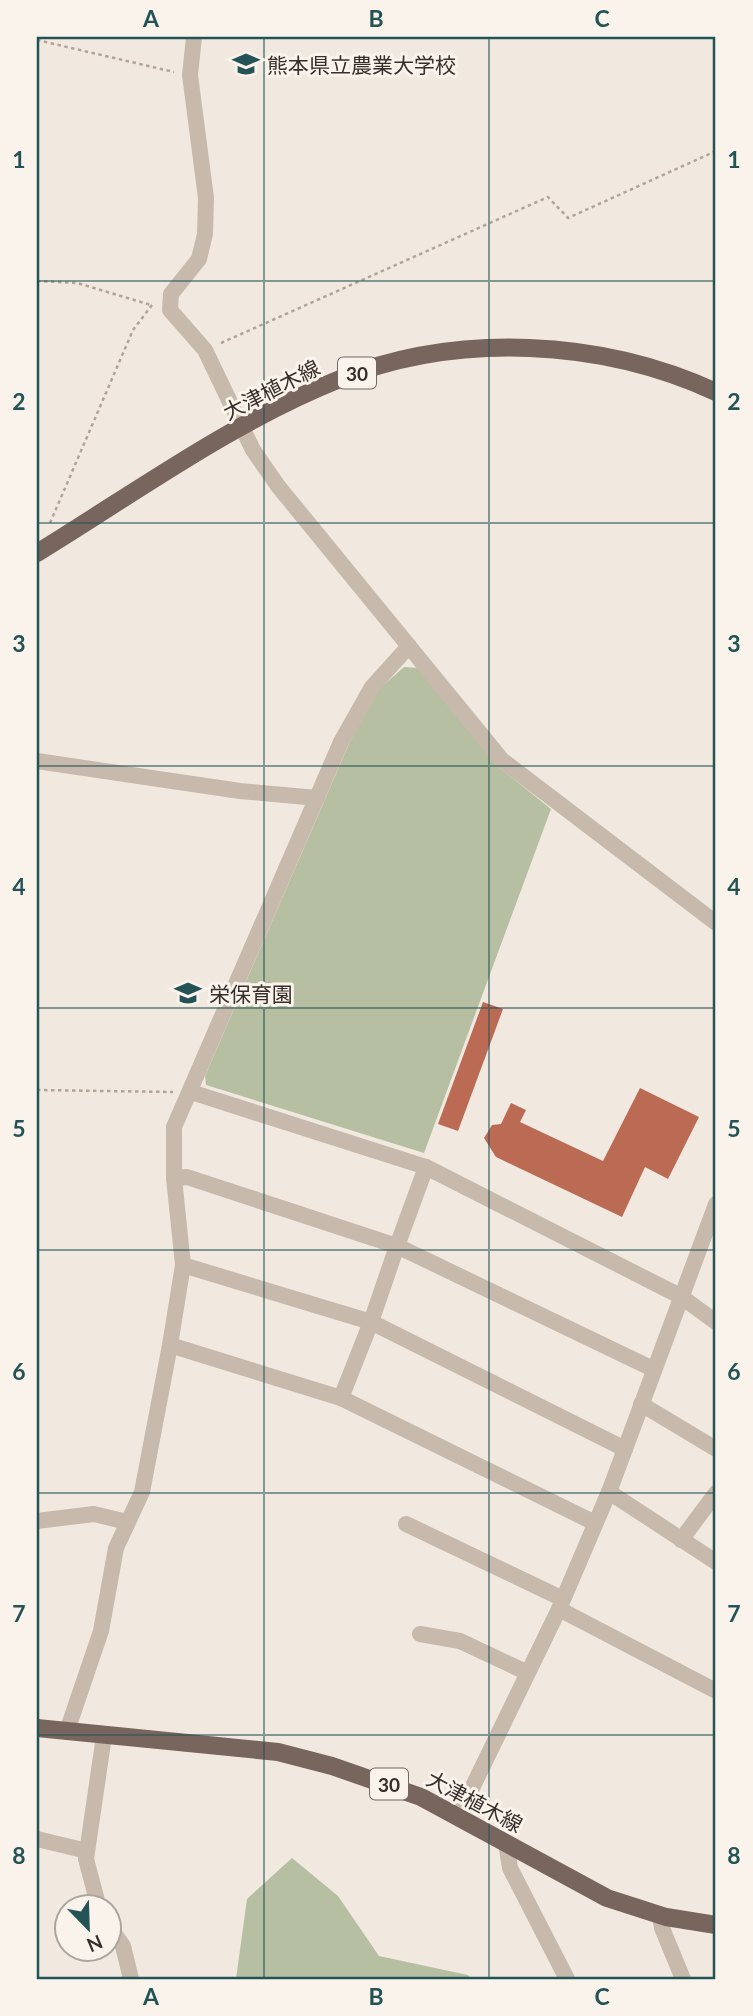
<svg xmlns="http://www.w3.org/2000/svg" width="753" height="2016" viewBox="0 0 753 2016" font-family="Lato,'Noto Sans JP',sans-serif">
<rect width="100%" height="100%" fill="#f1e9e0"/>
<g fill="#b6bfa1">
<polygon points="404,667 419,668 496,765 551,809 424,1153 206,1085 205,1076 349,744 378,690"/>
<polygon points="292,1858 338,1896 379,1956 468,1975 471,1979 236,1979 247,1899"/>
</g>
<g fill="#bb6a54">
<polygon points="483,1002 503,1009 458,1131 438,1124"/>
<polygon points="640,1088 699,1117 668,1179 645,1167 622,1217 496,1157 484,1138 492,1125 501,1124 511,1103 526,1110 520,1122 603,1161"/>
</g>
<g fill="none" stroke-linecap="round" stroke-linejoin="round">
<g stroke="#b4a397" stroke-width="2.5" stroke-dasharray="3.5 3.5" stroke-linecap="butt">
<polyline points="37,40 174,72"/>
<polyline points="37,281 77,283 151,305"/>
<polyline points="221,343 548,197 568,218 716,151"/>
<polyline points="50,523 133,330 152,305"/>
<polyline points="37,1090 173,1092"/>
</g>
<g stroke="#c8b9ad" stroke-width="16">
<polyline points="194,37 190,75 206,198 205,234 199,259 171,294 170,310 205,350 253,450 278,486 502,760 716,923"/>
<polyline points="37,761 240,791 317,798"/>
<polyline points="191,1092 426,1167 680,1296 716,1322"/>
<polyline points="174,1178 187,1177 397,1246 426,1167"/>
<polyline points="183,1265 371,1322 341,1398"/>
<polyline points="170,1345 341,1398 595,1523"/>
<polyline points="641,1404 716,1449"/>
<polyline points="625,1449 371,1322 397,1246 653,1369"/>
<polyline points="609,1492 716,1562"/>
<polyline points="37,1521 94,1514 127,1522"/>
<polyline points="406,1524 563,1599"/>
<polyline points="681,1540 716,1493"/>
<polyline points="559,1609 716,1691"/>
<polyline points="420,1634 460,1641 526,1672"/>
<polyline points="67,1731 101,1631 116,1548 142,1492 170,1345 183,1265 174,1178 174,1127 341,742 372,687 409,646"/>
<polyline points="458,1817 559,1609 609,1492 716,1204"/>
<polyline points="37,1839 87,1851"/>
<polyline points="506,1843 510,1868 567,1979"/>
<polyline points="99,1908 86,1859 104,1736"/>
<polyline points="660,1915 662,1928 683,1979"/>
<polyline points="108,1925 123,1946 131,1979"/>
</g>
<g stroke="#78655e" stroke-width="18">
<path d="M37 553C135 493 232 422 340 379 458 332 601 339 716 392"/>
<polyline points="37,1728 278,1752 332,1766 421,1797 607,1898 666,1917 716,1925"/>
</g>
</g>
<path fill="none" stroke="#245355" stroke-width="2" stroke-opacity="0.55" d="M264 37V1979M489 37V1979M37 281H716M37 523H716M37 766H716M37 1008H716M37 1250H716M37 1493H716M37 1735H716"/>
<defs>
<g id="university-bare" transform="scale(2.1)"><path d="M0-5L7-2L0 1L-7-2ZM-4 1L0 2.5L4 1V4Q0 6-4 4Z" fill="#245355" stroke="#f9f3ec" stroke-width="2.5" paint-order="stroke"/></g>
<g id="school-bare" transform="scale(2.1)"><path d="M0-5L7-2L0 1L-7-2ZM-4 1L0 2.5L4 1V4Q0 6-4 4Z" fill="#245355" stroke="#f9f3ec" stroke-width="2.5" paint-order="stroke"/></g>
</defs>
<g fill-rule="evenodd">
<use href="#university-bare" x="246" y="64"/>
<use href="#school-bare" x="188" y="993"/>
</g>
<g text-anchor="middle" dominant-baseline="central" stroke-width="6" stroke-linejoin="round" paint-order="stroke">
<g fill="#f9f3ec" stroke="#716965" stroke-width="2">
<rect x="338" y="357.5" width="38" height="31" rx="5"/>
<rect x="370" y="1768.5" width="38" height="31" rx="5"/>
</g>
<g font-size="19" font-weight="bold" fill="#372e2b">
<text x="357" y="373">30</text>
<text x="389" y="1784">30</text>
</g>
<g font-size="21" fill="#372e2b" stroke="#f9f3ec" text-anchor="start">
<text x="267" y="64">熊本県立農業大学校</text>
<text x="209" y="993">栄保育園</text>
</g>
<g font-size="21" fill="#372e2b" stroke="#f9f3ec">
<text transform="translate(271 389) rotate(-27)">大津植木線</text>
<text transform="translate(475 1801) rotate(28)">大津植木線</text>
</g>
</g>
<rect width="753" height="2016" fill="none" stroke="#f9f3ec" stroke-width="77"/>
<g transform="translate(88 1928) rotate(157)"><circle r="33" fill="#f9f3ec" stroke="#aba49f" stroke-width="2"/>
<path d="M0-5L12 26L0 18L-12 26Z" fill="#245355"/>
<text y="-10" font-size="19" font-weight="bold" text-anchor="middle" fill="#372e2b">N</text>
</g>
<rect x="38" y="38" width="676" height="1940" fill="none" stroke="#245355" stroke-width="2.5"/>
<g font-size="23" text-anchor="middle" font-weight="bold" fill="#245355">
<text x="151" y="27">A</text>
<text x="376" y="27">B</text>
<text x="602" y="27">C</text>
<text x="19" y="168">1</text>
<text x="734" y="168">1</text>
<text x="19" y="410">2</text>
<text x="734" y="410">2</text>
<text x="19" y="652">3</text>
<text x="734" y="652">3</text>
<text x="19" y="895">4</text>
<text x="734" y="895">4</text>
<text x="19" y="1137">5</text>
<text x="734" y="1137">5</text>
<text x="19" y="1380">6</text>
<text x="734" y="1380">6</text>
<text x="19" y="1622">7</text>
<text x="734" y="1622">7</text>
<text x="19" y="1864">8</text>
<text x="734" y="1864">8</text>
<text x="151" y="2005">A</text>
<text x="376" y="2005">B</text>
<text x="602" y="2005">C</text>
</g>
</svg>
